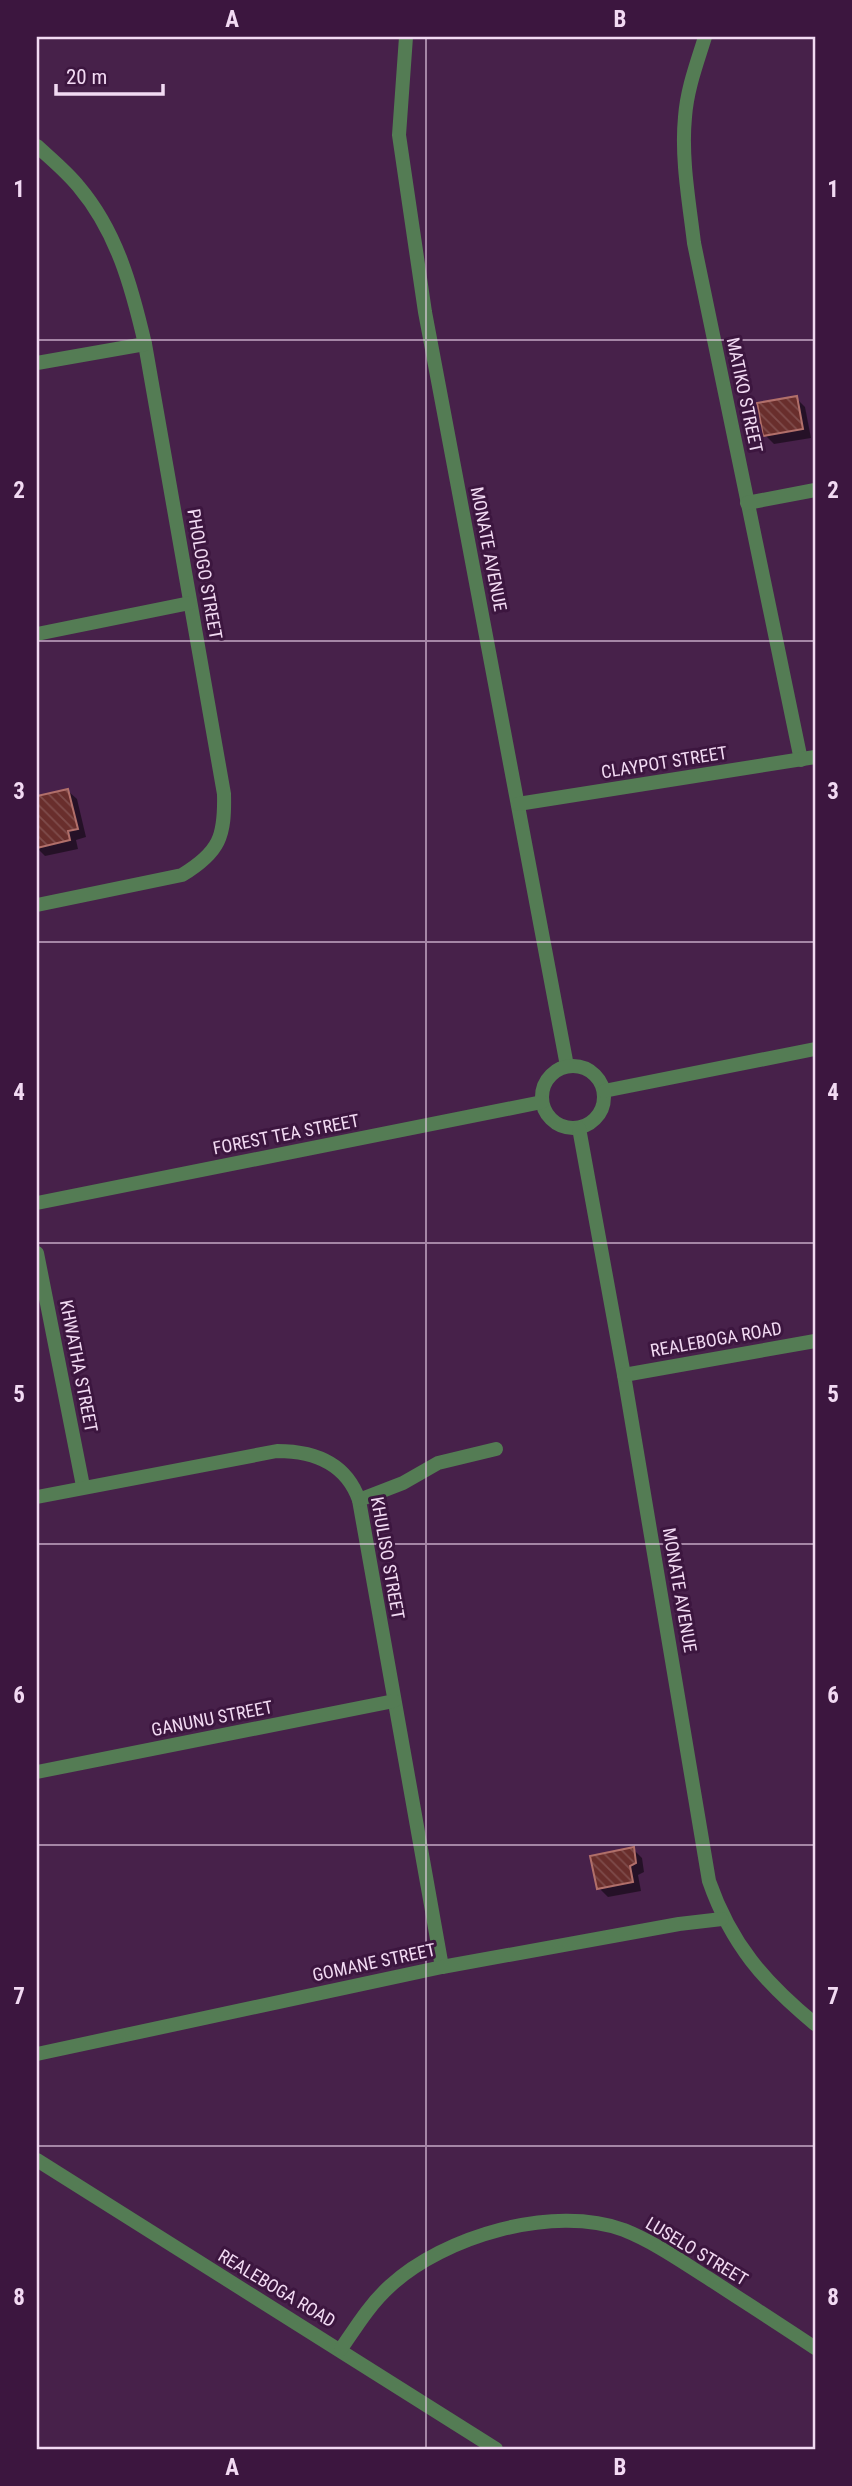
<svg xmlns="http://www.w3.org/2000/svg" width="852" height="2486" viewBox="0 0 852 2486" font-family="'Roboto Condensed',sans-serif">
<defs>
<pattern id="building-back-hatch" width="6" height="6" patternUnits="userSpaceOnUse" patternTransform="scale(1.75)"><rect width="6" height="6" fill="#692e2c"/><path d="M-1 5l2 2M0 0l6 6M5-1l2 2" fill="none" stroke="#7f4c4b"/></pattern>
</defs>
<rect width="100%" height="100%" fill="#47214a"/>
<g fill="#0007">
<polygon points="796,398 805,407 811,438 774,444 765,435"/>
<polygon points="68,791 77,799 86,837 76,840 78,849 45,856 37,848 37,797"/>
<polygon points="633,1849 642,1858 644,1872 638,1875 641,1891 608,1897 599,1888"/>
</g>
<g fill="url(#building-back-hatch)" stroke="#b16f6a" stroke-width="2">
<polygon points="797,396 803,429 763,436 757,403"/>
<polygon points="68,789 78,829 68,831 70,840 37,848 37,796"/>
<polygon points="634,1847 636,1863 630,1866 633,1882 597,1889 590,1856"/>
</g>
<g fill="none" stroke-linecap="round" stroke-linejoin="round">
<g stroke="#547c54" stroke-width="14">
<polyline points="406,37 399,135 425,312 567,1066"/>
<path d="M705 37C697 63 687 89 685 117 681 158 689 201 694 243L801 760"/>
<path d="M37 146C51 159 67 172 79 187 117 232 132 288 145 344L224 794C225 836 220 852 182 875L37 905"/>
<polyline points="37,363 145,344"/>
<polyline points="747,503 815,490"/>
<polyline points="37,634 190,603"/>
<polyline points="518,804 815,757"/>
<circle cx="573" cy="1097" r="31"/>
<polyline points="604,1091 815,1049"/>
<path d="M579 1128 624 1375 709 1881C731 1944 764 1982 815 2024"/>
<polyline points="37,1203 542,1102"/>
<polyline points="37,1253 83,1486"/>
<polyline points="624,1375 815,1341"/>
<path d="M37 1497 277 1451C314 1451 346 1463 359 1500L442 1967"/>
<polyline points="359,1500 403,1483 438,1463 496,1449"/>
<polyline points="37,1772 394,1701"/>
<polyline points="37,2054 442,1967 679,1924 722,1919"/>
<polyline points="37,2160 496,2449"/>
<path d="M341 2349C356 2327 370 2304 390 2286 444 2236 554 2204 624 2230 654 2242 681 2261 708 2278 743 2301 779 2324 815 2348"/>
</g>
</g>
<path fill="none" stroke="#f2daf3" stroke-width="2" stroke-opacity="0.55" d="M426 37V2449M37 340H815M37 641H815M37 942H815M37 1243H815M37 1544H815M37 1845H815M37 2146H815"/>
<g text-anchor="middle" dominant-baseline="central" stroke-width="6" stroke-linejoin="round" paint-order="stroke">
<g font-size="18" fill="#f2daf3" stroke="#3c163f">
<text transform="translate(745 395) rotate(78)">MATIKO STREET</text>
<text transform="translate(489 549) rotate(79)">MONATE AVENUE</text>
<text transform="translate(205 574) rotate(80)">PHOLOGO STREET</text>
<text transform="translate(664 762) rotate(-9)">CLAYPOT STREET</text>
<text transform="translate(286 1134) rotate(-11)">FOREST TEA STREET</text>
<text transform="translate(716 1339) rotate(-10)">REALEBOGA ROAD</text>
<text transform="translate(79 1366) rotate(79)">KHWATHA STREET</text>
<text transform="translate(388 1558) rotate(80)">KHULISO STREET</text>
<text transform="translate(680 1590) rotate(80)">MONATE AVENUE</text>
<text transform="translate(212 1718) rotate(-11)">GANUNU STREET</text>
<text transform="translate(374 1962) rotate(-12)">GOMANE STREET</text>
<text transform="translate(697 2251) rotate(31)">LUSELO STREET</text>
<text transform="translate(277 2288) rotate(31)">REALEBOGA ROAD</text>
</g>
</g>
<rect width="852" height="2486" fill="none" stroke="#3c163f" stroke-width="77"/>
<path d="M56 84v10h107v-10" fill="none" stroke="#f2daf3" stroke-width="3.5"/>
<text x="66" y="84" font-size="21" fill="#f2daf3" stroke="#3c163f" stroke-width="5" paint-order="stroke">20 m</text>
<rect x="38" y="38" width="776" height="2410" fill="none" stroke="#f2daf3" stroke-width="2.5"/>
<g font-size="23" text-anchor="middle" font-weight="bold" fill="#f2daf3">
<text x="232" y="27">A</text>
<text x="620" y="27">B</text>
<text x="19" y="197">1</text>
<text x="833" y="197">1</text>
<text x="19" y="498">2</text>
<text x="833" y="498">2</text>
<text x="19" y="799">3</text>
<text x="833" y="799">3</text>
<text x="19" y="1100">4</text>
<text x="833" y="1100">4</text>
<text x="19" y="1402">5</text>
<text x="833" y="1402">5</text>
<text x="19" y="1703">6</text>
<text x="833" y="1703">6</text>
<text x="19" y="2004">7</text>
<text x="833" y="2004">7</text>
<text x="19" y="2305">8</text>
<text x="833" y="2305">8</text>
<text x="232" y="2475">A</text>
<text x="620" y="2475">B</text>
</g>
</svg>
